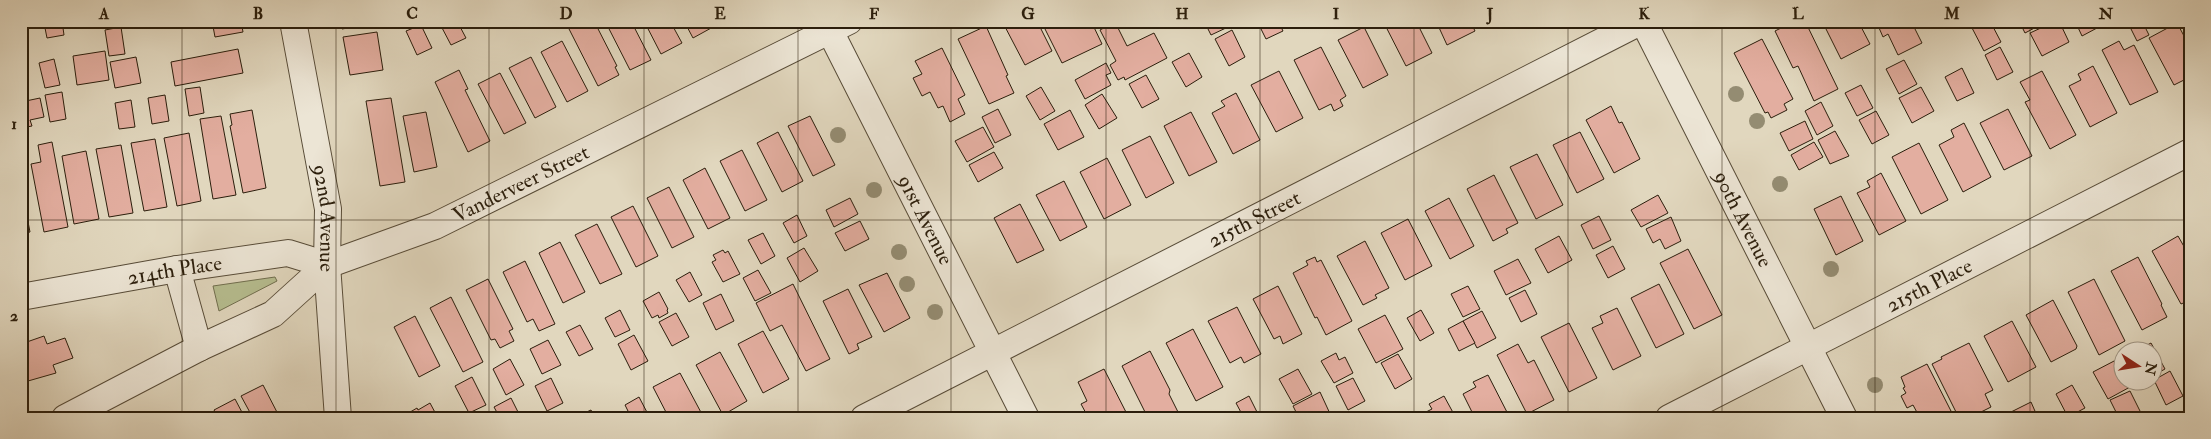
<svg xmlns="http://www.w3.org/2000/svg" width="2211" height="439" viewBox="0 0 2211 439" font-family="'IM FELL Double Pica',serif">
<rect width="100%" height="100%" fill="#e1d7be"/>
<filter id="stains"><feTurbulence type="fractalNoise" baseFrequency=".004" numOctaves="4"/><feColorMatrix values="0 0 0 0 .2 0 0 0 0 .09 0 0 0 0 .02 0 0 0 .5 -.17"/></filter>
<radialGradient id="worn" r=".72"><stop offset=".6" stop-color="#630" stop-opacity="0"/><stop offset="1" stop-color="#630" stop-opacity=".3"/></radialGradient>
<polygon fill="#b6bd8f" stroke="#706e4e" points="275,277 277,281 219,311 213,286"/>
<g fill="#e3aea0" stroke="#2b1e0c">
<polygon points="45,21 62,21 64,35 47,38 44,23"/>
<polygon points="212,21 241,21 243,32 215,37"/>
<polygon points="341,21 370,21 370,24 342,29"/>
<polygon points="379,21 399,21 399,23 380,27"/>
<polygon points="445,21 457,21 466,38 451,45 440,24"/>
<polygon points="575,21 594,21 617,66 615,67 619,75 598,86 567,25"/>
<polygon points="605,21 631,21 651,60 630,70"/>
<polygon points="644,21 670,21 682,43 661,54"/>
<polygon points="684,21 710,21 713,27 693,38"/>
<polygon points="1002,21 1037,21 1052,51 1025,65"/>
<polygon points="1041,21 1091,21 1102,44 1062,63"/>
<polygon points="1204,21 1226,21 1228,27 1211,35"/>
<polygon points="1257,21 1278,21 1283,31 1266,39"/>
<polygon points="1383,21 1416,21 1432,53 1406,66"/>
<polygon points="1436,21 1470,21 1475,31 1447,45"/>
<polygon points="1795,21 1805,21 1838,89 1814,101 1798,66 1793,68 1775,31"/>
<polygon points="1822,21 1858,21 1870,44 1841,59"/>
<polygon points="1876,21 1911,21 1922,43 1898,55 1888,34 1883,37"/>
<polygon points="1982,21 1990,21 2001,42 1984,51 1971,26"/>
<polygon points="2019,21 2041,21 2042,24 2025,33"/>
<polygon points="2056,21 2059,21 2069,42 2042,56 2030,33"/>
<polygon points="2075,21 2093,21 2097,28 2082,36"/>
<polygon points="2127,21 2142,21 2149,35 2137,41"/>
<polygon points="1115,22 1127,46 1154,33 1167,58 1125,80 1124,77 1118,80 1110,65 1116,61 1100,30"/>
<polygon points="2177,23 2190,47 2190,77 2174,85 2149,38"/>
<polygon points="421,25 432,48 417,55 406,31"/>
<polygon points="986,26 1008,75 1006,76 1014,93 989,104 958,39"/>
<polygon points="121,27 125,54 109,56 105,30"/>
<polygon points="1364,27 1388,75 1363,88 1338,40"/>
<polygon points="1232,30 1245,57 1229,66 1215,39"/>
<polygon points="377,32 383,70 350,75 343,37"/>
<polygon points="1762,39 1793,99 1784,104 1787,110 1771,118 1768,112 1765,113 1734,53"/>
<polygon points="562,41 588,91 567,102 541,52"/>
<polygon points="2119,41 2124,50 2134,45 2158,92 2130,105 2102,50"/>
<polygon points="1321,47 1346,96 1340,100 1343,106 1334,111 1331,104 1319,110 1294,60"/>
<polygon points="2000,47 2013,72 1997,80 1985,55"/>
<polygon points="942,48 965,95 958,99 965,114 950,122 943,106 938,108 930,92 922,96 913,78 922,74 915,61"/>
<polygon points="238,49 243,73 175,86 171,62"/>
<polygon points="105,51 109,80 77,85 73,56"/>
<polygon points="1189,53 1202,77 1186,87 1172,62"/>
<polygon points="136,57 141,83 115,88 110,62"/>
<polygon points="531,57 556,107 535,118 509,68"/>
<polygon points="54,59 60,85 45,88 39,63"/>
<polygon points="1904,60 1917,84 1899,94 1886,69"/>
<polygon points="1106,63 1111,73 1106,75 1111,85 1085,99 1075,80"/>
<polygon points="2093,66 2117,113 2090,127 2069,86 2081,80 2078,74"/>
<polygon points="1962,68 1974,93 1957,101 1945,77"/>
<polygon points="459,70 468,89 465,90 490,141 468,152 435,82"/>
<polygon points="1279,71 1303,118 1276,132 1251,85"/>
<polygon points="2042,71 2076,135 2050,149 2025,102 2030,100 2020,82"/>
<polygon points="500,73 526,123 504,134 478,84"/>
<polygon points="1146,75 1159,99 1142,108 1129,84"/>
<polygon points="1861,85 1873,108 1857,116 1845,93"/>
<polygon points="200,87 204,113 189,116 185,89"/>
<polygon points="1041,87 1055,111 1040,120 1026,96"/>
<polygon points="1921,87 1934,111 1912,123 1899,98"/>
<polygon points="62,92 66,119 50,122 45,95"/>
<polygon points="1236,93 1260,140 1233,154 1212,113 1225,106 1221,101"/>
<polygon points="1102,94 1117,118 1099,129 1085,105"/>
<polygon points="165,95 169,121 152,124 148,98"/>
<polygon points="40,98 44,117 30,120 32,126 21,128 21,102"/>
<polygon points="391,98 405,182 380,186 366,101"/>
<polygon points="131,100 135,127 119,129 115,103"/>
<polygon points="1821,102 1833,126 1817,135 1805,111"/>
<polygon points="1611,106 1619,123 1622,122 1640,159 1614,173 1586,120"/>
<polygon points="998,109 1011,135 995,143 982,117"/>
<polygon points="2008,109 2032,156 2004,170 1980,123"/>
<polygon points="252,110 266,188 243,193 230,126 232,125 230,114"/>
<polygon points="1070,110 1084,137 1058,150 1044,124"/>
<polygon points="1876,111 1889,135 1872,144 1859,120"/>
<polygon points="426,112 437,167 414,172 403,116"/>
<polygon points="1191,112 1217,162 1189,176 1164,126"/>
<polygon points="221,116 236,195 213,199 200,119"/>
<polygon points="810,116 835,165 813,176 788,126"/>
<polygon points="1805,121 1813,139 1789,151 1780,133"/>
<polygon points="1964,123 1991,177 1963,192 1939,145 1954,137 1951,130"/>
<polygon points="983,127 994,147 967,162 955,141"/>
<polygon points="1835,131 1849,156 1830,164 1818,140"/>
<polygon points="778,132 803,181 782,192 757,143"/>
<polygon points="1580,132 1604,179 1577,193 1553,145"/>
<polygon points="189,133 201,201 177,206 164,138"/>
<polygon points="1150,136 1174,183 1146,198 1122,150"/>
<polygon points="155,139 167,207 144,211 131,143"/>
<polygon points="52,142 68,227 44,232 31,164 41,162 38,145"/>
<polygon points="1814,142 1823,157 1799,170 1791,155"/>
<polygon points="1919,143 1948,200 1921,214 1892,157"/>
<polygon points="121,145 133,213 109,217 96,149"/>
<polygon points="742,150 767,200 745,211 720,161"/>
<polygon points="86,151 99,219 74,224 62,156"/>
<polygon points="994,152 1003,168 978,182 969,165"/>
<polygon points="1537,154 1563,205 1536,219 1510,167"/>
<polygon points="1107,158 1131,205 1104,219 1080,172"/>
<polygon points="705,168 730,218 708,229 683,180"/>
<polygon points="1881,173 1906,221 1879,235 1857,193 1870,187 1867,181"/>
<polygon points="1494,175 1518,223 1506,229 1508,233 1493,241 1467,189"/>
<polygon points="1064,181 1087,227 1060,241 1036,195"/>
<polygon points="21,186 30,232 21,234"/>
<polygon points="669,187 694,237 672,248 647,198"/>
<polygon points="1658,195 1668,213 1641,227 1631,210"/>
<polygon points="1841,196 1863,241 1836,255 1814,209"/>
<polygon points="850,198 858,214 834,227 826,210"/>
<polygon points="1449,198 1474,246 1450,259 1425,211"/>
<polygon points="1020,204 1044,250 1017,263 994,218"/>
<polygon points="633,206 658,256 636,267 611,217"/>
<polygon points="797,215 807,236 794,243 783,223"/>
<polygon points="1599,216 1611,240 1593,249 1581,225"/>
<polygon points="1671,217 1681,241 1665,249 1660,239 1653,243 1646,229"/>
<polygon points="1408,219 1432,266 1405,280 1381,233"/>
<polygon points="860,221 869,239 845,251 835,233"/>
<polygon points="597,224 622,274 600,284 575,235"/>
<polygon points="763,233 775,256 761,264 748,240"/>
<polygon points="1559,236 1572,260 1548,273 1535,249"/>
<polygon points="2178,236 2190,257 2190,300 2181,304 2152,251"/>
<polygon points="1365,241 1389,288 1375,295 1377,298 1363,305 1337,256"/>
<polygon points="560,242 585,292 563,303 539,253"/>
<polygon points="1613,246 1625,269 1608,278 1596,255"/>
<polygon points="804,248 818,271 800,282 787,258"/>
<polygon points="1688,249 1722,315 1694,329 1660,263"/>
<polygon points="723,250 725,253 728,251 740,274 723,282 712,262 716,260 713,255"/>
<polygon points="1315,257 1317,262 1321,260 1352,321 1326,335 1317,317 1315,318 1293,273 1308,265 1306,261"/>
<polygon points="2138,257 2162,304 2161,305 2167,317 2142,330 2111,271"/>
<polygon points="1518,259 1531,283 1506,295 1494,271"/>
<polygon points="525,261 555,324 539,331 533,319 527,322 503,272"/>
<polygon points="758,270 771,293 755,301 743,278"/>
<polygon points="690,272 702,295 689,302 676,280"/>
<polygon points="887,273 910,318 884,332 859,285"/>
<polygon points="488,279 513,329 509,331 514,341 500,348 495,339 491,340 466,290"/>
<polygon points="2094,279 2125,341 2099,355 2068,292"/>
<polygon points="793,284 830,359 806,371 782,325 770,331 756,303"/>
<polygon points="1659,284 1684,334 1656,348 1631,298"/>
<polygon points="1278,286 1302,334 1283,344 1280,336 1274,339 1253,299"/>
<polygon points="1468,286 1480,309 1463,317 1451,294"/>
<polygon points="848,289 872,337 857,344 859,349 849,354 823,301"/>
<polygon points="1525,290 1537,314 1521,322 1509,298"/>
<polygon points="659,292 668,309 667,310 668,313 659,318 658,315 652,318 643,301"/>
<polygon points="721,294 734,321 716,330 703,303"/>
<polygon points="451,297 483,362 463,372 430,308"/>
<polygon points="2053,300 2077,346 2076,349 2051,362 2026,315"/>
<polygon points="1237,307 1261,354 1244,363 1241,357 1230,363 1208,321"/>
<polygon points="1617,308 1641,356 1613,370 1592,328 1603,323 1600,316"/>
<polygon points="620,310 630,330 615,337 605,318"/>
<polygon points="1421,310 1434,333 1420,341 1407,318"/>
<polygon points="1482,311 1496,338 1477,348 1463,321"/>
<polygon points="676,313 689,337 672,346 659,322"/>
<polygon points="1385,315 1403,349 1376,363 1358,329"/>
<polygon points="415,316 440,366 419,377 394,327"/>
<polygon points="1463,321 1475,343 1459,351 1448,329"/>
<polygon points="2012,321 2036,367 2008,382 1984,336"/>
<polygon points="1569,323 1597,378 1569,392 1541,337"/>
<polygon points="580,325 593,349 579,356 566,332"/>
<polygon points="1193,329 1223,387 1196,401 1166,343"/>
<polygon points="763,331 789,379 763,393 738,344"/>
<polygon points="634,335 648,361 631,370 618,344"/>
<polygon points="44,336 47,344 65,338 73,358 53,365 56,373 21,383 21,361 24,360 21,344"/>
<polygon points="548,340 561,365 542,374 530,349"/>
<polygon points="1969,343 1993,390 1985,394 1991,407 1977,414 1979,418 1959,418 1932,364 1942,359 1941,357"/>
<polygon points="2151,343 2165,369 2154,375 2154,352 2136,351"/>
<polygon points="1518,344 1528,363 1534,360 1554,400 1527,414 1497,355"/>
<polygon points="1150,351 1170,390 1169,394 1178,412 1165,418 1148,418 1122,366"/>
<polygon points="720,352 747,401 723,415 696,365"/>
<polygon points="1336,353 1339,360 1345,357 1353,373 1334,383 1321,361"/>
<polygon points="1398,354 1412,379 1395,389 1381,363"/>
<polygon points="510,359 524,385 506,395 493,369"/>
<polygon points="2116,360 2124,374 2124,382 2127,382 2130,387 2108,399 2093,372"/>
<polygon points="1927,364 1951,411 1938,418 1920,418 1913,405 1907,408 1901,396 1906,393 1903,388 1905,387 1901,377"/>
<polygon points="1104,369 1129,418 1096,418 1094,414 1088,417 1081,404 1087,401 1078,382"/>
<polygon points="1298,369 1312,394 1293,404 1279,379"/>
<polygon points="2170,371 2183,396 2166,405 2154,380"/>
<polygon points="680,373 704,418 669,418 653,387"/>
<polygon points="1488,375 1510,418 1475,418 1463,394 1476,387 1473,382"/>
<polygon points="472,377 486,405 469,413 455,386"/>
<polygon points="551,378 563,403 547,411 535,386"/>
<polygon points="1353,378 1365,401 1348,410 1336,386"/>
<polygon points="263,385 280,418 253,418 241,396"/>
<polygon points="2072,385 2085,408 2068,417 2056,394"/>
<polygon points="2130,391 2142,415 2138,418 2119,418 2110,400"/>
<polygon points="1320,392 1332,418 1299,418 1293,406"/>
<polygon points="1249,396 1258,414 1251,418 1244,418 1236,403"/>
<polygon points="1444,396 1456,418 1421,418 1420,415 1432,409 1429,404"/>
<polygon points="639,397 650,418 617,418 628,411 625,405"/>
<polygon points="511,398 521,418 500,418 494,407"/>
<polygon points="235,399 245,418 218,418 214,410"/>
<polygon points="2031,402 2038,418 2009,418 2007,414"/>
<polygon points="430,403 438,418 400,418 417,408 418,410"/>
<polygon points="591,410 595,418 579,418 578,416"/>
</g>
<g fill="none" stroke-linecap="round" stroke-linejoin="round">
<g stroke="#584c38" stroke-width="28">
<g id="street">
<path id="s1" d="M293 21 328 209 327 265 338 418"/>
<path id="s2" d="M827 21 830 31 1026 418"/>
<path id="s3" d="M1643 21 1844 418"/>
<polyline points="177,269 199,348"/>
<path id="s4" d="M21 297 177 269 288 253 327 265"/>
<path id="s5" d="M65 418 199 348 273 314 327 265 435 226 849 21"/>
<path id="s6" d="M864 418 1642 21"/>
<path id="s7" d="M1669 418 2190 152"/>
</g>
</g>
<use href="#street" stroke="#ece5d5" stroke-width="26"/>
</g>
<g fill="#948c72">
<circle cx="1736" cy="94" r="8"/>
<circle cx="1757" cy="121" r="8"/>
<circle cx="838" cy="135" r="8"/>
<circle cx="1780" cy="184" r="8"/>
<circle cx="874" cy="190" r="8"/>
<circle cx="899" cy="252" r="8"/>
<circle cx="1831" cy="269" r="8"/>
<circle cx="907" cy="284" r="8"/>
<circle cx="935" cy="312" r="8"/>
<circle cx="1875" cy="385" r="8"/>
</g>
<path fill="none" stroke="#2b1e0c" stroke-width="1" stroke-opacity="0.55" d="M182 21V418M336 21V418M489 21V418M644 21V418M798 21V418M951 21V418M1106 21V418M1260 21V418M1414 21V418M1568 21V418M1722 21V418M1875 21V418M2030 21V418M21 220H2190"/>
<g text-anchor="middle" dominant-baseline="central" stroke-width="4" stroke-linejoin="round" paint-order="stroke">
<g font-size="21" fill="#2b1e0c" stroke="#ece5d5">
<text stroke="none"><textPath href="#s5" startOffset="516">Vanderveer Street</textPath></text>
<text stroke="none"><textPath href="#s1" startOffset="200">92nd Avenue</textPath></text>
<text stroke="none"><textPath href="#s2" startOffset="222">91st Avenue</textPath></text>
<text stroke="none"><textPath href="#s6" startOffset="438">215th Street</textPath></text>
<text stroke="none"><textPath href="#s3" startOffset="222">90th Avenue</textPath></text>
<text stroke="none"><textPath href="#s4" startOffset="156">214th Place</textPath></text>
<text stroke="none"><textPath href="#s7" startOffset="292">215th Place</textPath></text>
</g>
</g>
<rect width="2211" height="439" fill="none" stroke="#e1d7be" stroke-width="55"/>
<g transform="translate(2138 366) rotate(102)"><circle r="24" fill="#ece5d5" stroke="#9f9585"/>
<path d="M0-4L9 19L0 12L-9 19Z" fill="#8f2418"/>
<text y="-8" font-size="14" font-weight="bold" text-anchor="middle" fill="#2b1e0c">N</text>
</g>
<rect x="28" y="28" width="2156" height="384" fill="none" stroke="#2b1e0c" stroke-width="2"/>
<g font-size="16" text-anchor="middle" font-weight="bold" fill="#2b1e0c">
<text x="104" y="19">A</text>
<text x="258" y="19">B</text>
<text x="412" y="19">C</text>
<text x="566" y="19">D</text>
<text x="720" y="19">E</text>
<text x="874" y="19">F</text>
<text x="1028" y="19">G</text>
<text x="1182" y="19">H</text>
<text x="1336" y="19">I</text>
<text x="1490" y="19">J</text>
<text x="1644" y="19">K</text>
<text x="1798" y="19">L</text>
<text x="1952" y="19">M</text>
<text x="2106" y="19">N</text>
<text x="14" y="129">1</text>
<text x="14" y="321">2</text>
</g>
<rect width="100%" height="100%" filter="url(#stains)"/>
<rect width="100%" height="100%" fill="url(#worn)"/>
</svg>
